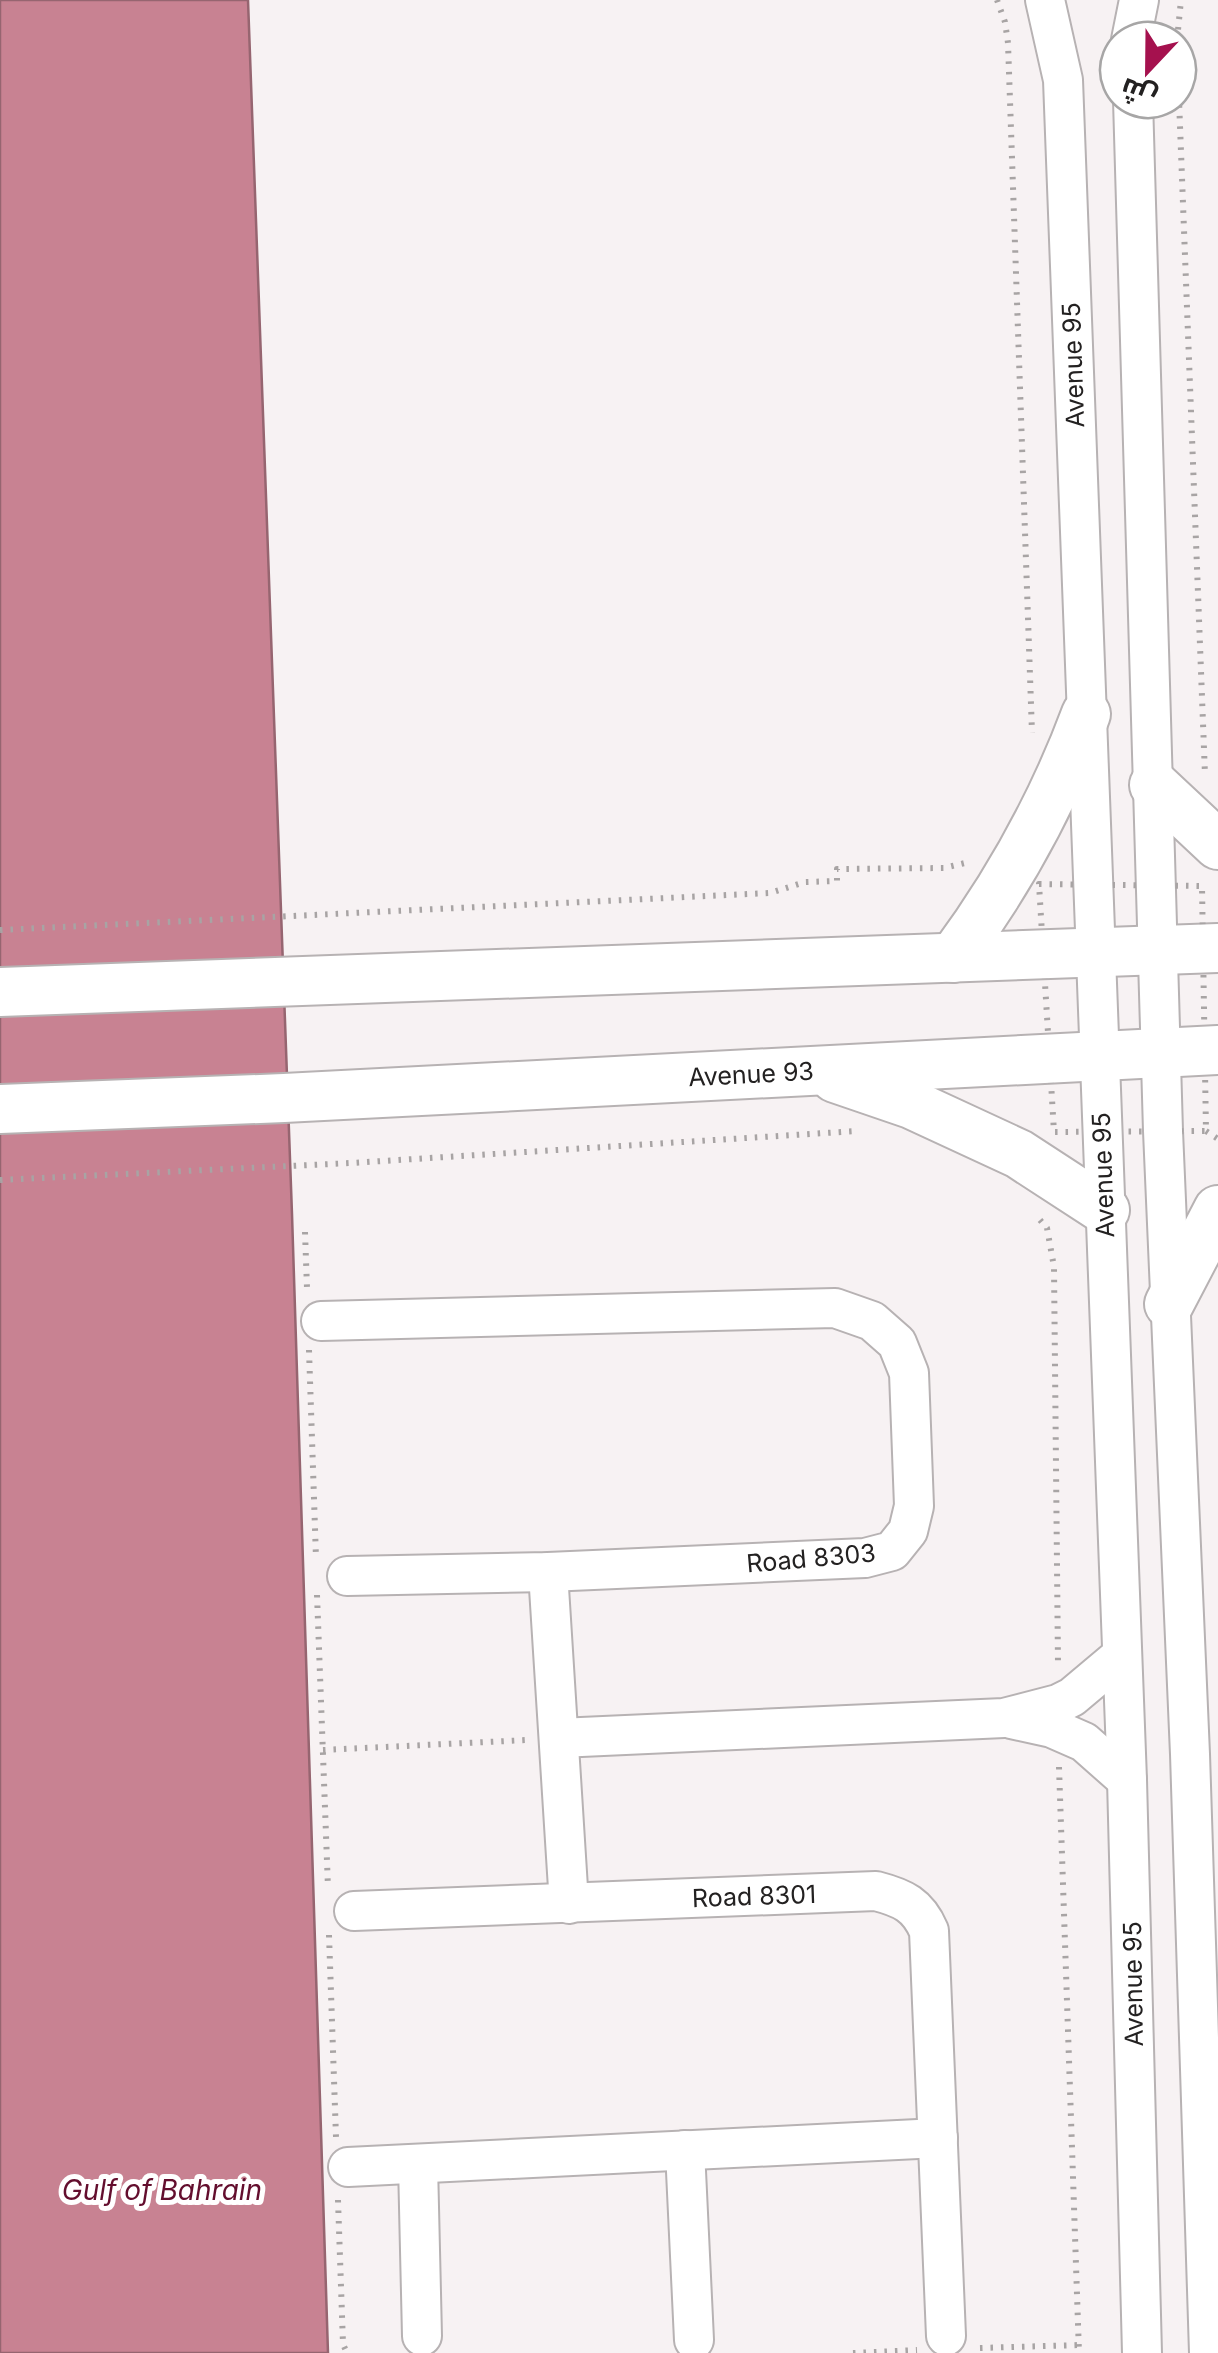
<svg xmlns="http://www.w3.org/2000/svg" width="1218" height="2353" viewBox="0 0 1218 2353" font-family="Inter,Cairo,sans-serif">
<rect width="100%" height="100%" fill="#f7f2f3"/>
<polygon fill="#c88292" stroke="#966570" stroke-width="2.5" points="0,0 248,0 292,1214 328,2353 0,2353"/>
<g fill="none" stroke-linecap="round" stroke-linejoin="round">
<g stroke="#b7b2b3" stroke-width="42">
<g id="minor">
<polyline points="1045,0 1063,80 1127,1780 1142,2353"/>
<polyline points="1131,40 1139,0"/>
<polyline points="1133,100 1163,1131 1190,1754 1209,2353"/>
<polyline points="321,1321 835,1308 872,1321 897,1343 909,1373 914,1506 908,1531 892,1551 865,1558 548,1572 347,1576"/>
<polyline points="548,1572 569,1904"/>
<polyline points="1011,1719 1052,1728 1084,1742 1127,1780"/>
<polyline points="559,1738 1004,1718 1058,1704 1072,1697 1122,1655"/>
<path d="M354 1911 876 1891C903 1898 918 1905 929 1931L946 2336"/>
<polyline points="685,2150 694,2340"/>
<polyline points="418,2164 422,2336"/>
<polyline points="348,2167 938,2138"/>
</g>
</g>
<g stroke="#b7b2b3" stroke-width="52">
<g id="tertiary">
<polyline points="1154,785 1218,845"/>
<path d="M953 958C1010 881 1053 803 1086 714"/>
<polyline points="0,992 1218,948"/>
<polyline points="835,1078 911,1104 1019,1154 1105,1210"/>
<polyline points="0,1109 284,1098 1218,1050"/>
<polyline points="1169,1304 1218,1210"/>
</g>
</g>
<g stroke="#a8a4a4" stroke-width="6" stroke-dasharray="2.5 8" stroke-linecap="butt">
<polyline points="997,0 1005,22 1008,43 1032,733"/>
<polyline points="1177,40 1181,0"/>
<polyline points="1178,74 1205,775"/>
<polygon points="1039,884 1202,886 1206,1131 1054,1132"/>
<polyline points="0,930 770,893 805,882 837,881 837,869 944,868 969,862"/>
<polyline points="1206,1131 1218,1139"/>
<polyline points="0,1180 351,1163 857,1131"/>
<polyline points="1040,1220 1047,1228 1054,1267 1058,1664"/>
<polyline points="305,1232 307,1288"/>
<polyline points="309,1350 316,1558"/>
<polyline points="317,1595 328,1888"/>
<polyline points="323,1750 527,1740"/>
<polyline points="1059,1767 1079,2353"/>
<polyline points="329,1935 336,2137"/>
<polyline points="338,2200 343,2344 347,2353"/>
<polyline points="980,2348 1079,2345"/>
<polyline points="853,2353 917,2350"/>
</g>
<use href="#minor" stroke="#fff" stroke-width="38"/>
<use href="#tertiary" stroke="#fff" stroke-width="48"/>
</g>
<g text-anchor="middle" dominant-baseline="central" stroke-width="10" stroke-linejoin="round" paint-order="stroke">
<g font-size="25" fill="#232121" stroke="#fff">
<text transform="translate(1073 365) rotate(-92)">Avenue 95</text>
<text transform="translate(751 1074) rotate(-3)">Avenue 93</text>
<text transform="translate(1103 1175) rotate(-92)">Avenue 95</text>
<text transform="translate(811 1558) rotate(-5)">Road 8303</text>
<text transform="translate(754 1896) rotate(-2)">Road 8301</text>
<text transform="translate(1133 1984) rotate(-91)">Avenue 95</text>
</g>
<g font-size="28" font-style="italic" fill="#630e2e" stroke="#fff">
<text x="162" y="2190">Gulf of Bahrain</text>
</g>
</g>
<g transform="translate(1148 70) rotate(202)"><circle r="48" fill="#ffffff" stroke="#a7a6a6" stroke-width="2.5"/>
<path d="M0-8L18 38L0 25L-18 38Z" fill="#a5114e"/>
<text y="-15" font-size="28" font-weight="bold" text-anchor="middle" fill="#232121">ش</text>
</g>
</svg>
